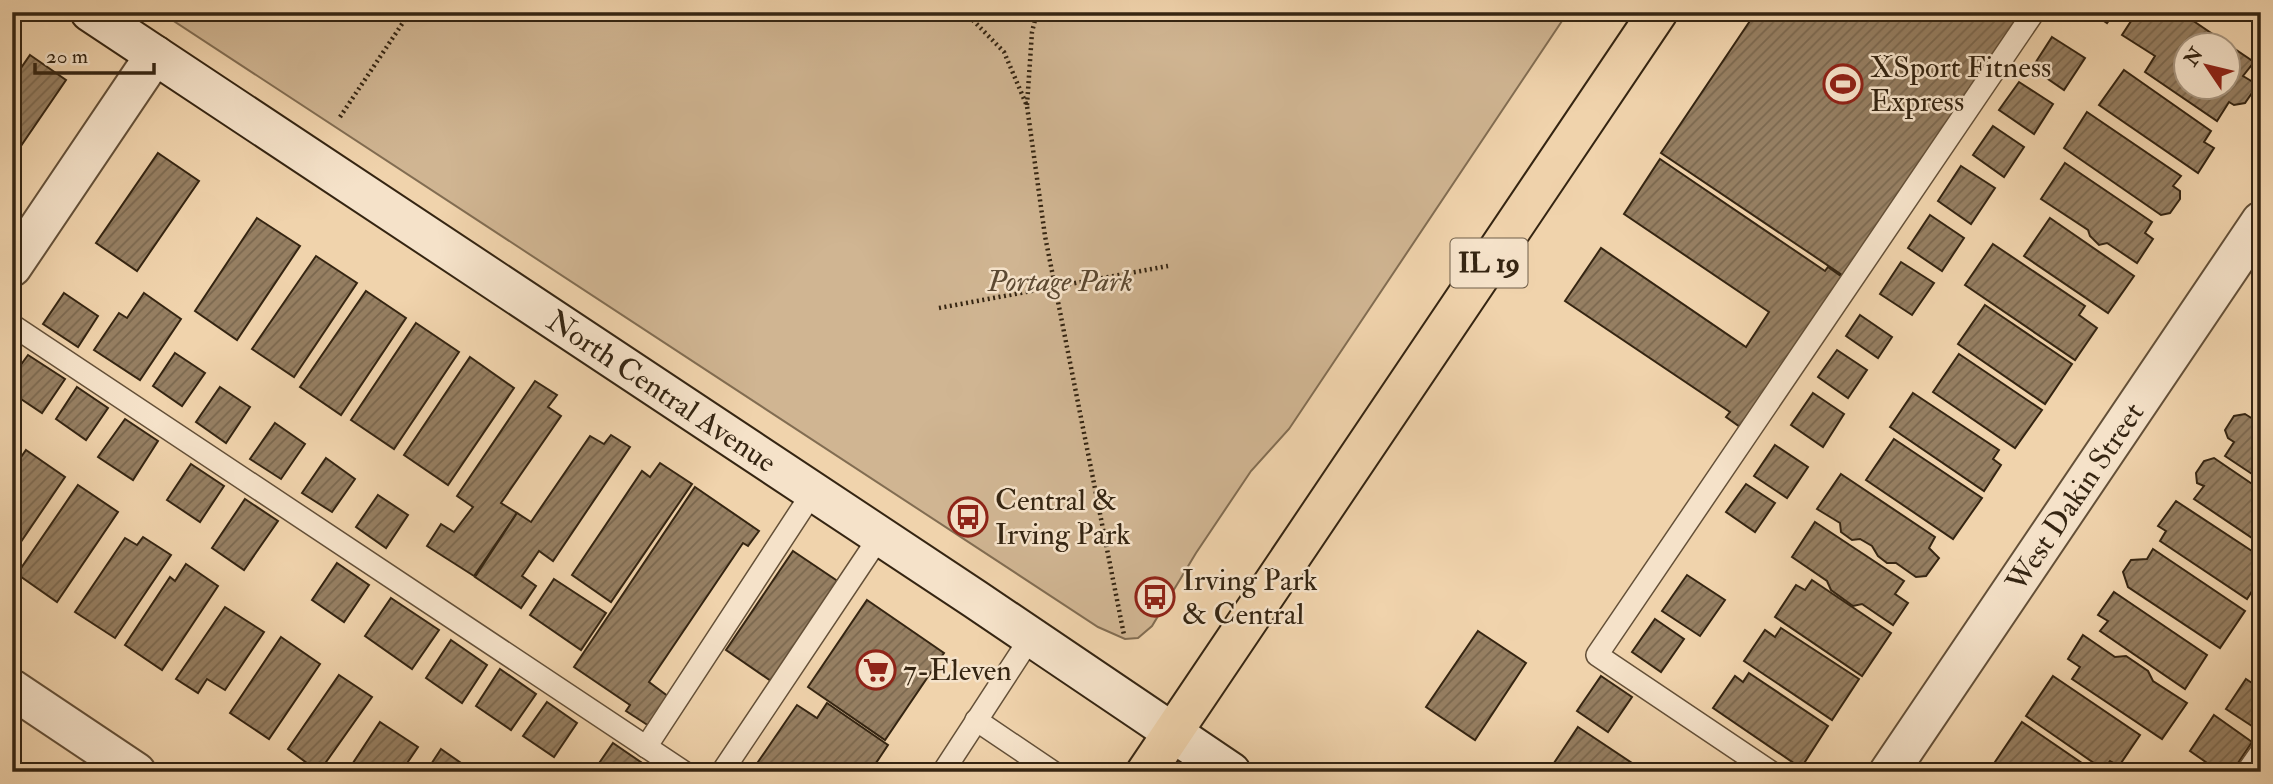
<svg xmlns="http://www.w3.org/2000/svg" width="2273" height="784" viewBox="0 0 2273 784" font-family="'IM FELL Double Pica',serif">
<defs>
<pattern id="building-hatch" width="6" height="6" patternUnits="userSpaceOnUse" patternTransform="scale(1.75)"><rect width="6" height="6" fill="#967f62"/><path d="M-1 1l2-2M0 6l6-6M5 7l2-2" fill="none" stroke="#7b684f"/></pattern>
</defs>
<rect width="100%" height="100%" fill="#f0d3ac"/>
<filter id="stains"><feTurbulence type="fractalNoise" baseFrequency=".00286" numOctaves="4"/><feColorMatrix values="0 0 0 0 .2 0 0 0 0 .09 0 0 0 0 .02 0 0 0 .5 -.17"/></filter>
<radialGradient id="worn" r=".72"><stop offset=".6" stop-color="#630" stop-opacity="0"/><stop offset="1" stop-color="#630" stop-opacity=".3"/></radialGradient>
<polygon fill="#d0b592" stroke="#826d52" stroke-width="2" points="160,12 1568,12 1289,429 1251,471 1196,553 1152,626 1138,638 1125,639 1098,627"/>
<g fill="url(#building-hatch)" stroke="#352512" stroke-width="2" fill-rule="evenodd">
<polygon points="1756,12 2022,12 1848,279 1661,153"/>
<polygon points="2091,12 2115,12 2107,23"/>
<path d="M2137 12H2180L2254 62 2243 76 2253 82 2254 90 2245 103 2234 105 2229 102 2217 121 2145 72 2155 56 2122 35ZM2186 46H2228V88H2186Z"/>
<polygon points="2052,37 2085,58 2064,90 2032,68"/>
<polygon points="30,55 66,80 12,159 12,81"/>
<polygon points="2124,70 2211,131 2204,142 2214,148 2198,173 2099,105"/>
<polygon points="2019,82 2053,104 2034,134 1999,110"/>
<polygon points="2087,112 2181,176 2173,186 2180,191 2180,199 2170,213 2161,215 2064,148"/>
<polygon points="1993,126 2024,147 2004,177 1973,155"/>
<polygon points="158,153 199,181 137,271 96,243"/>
<polygon points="1660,159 1825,271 1828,267 1845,279 1743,429 1726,417 1730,412 1565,301 1601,248 1746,347 1769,312 1624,214"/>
<polygon points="2065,163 2152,222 2145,233 2153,239 2137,263 2107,243 2099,245 2090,236 2088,230 2041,199"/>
<polygon points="1961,166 1995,188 1971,224 1938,201"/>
<polygon points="1930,215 1964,238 1942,271 1908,248"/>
<polygon points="257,218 300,246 237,340 195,311"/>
<polygon points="2050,218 2134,276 2108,313 2024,256"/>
<polygon points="1993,244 2085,306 2079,315 2097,328 2075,360 1965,285"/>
<polygon points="316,256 357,283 294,377 252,349"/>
<polygon points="1901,262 1934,283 1912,315 1880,294"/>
<polygon points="366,291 406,318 341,415 300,387"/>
<polygon points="64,293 98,316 78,347 43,324"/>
<polygon points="144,293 181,319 140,380 94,350 119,313 127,318"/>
<polygon points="1985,305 2072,364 2045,404 1958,344"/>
<polygon points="1860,315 1892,337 1878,358 1846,336"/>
<polygon points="416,323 459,352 394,449 351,420"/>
<polygon points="1837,350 1867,370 1848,398 1818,377"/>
<polygon points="175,353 205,373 182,406 153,386"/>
<polygon points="1959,354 2042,410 2015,448 1933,392"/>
<polygon points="28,355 65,379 42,413 12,393 12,377"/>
<polygon points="470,357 514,388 448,485 404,455"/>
<polygon points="535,381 557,395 548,407 561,416 501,503 517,513 474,576 427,546 441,524 454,532 473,507 457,496"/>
<polygon points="77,387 108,408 86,440 56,419"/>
<polygon points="220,387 250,407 226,443 196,422"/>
<polygon points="1813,393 1844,414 1823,447 1791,425"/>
<polygon points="1913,393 1999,450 1993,459 2001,465 1984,491 1890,427"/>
<polygon points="2245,414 2261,424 2261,480 2225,456 2234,442 2228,438 2225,430 2234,416"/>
<polygon points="125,419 158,441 133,480 98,457"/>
<polygon points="275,423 305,444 281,479 250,459"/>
<polygon points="611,435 630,447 553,561 539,551 522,576 536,586 521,608 475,577 517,513 531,522 590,436 604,444"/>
<polygon points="1894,439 1982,498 1953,539 1866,480"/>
<polygon points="1775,445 1808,467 1787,498 1754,476"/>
<polygon points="26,450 65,477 12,555 12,470"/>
<polygon points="326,458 355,479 332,512 302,493"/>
<polygon points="2214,458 2261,490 2261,544 2194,499 2204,486 2197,483 2196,473 2204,461"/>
<polygon points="660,463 692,484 611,602 572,575 642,471 650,477"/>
<polygon points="191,464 224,486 200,522 167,500"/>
<polygon points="1841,474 1935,537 1929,548 1939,558 1926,576 1916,577 1896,563 1887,563 1878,556 1872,546 1860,539 1852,540 1841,532 1840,523 1817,509"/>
<polygon points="1746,484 1775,503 1755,532 1726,512"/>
<polygon points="78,485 118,512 57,602 17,574"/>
<polygon points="695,487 759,531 748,546 743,543 649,682 669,697 649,726 626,711 630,705 574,667"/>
<polygon points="378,495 408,515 386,548 356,527"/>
<polygon points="245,499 278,521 244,570 212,548"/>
<polygon points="2176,501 2261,557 2261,577 2247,599 2160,541 2166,531 2158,526"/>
<polygon points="1815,522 1904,581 1895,594 1908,603 1893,625 1862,604 1853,606 1831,590 1827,581 1792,557"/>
<polygon points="143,537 171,555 115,638 75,612 125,538 137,545"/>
<polygon points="2153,549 2245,611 2220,648 2128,587 2123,572 2131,560 2147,559"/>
<polygon points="793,551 839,582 771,681 726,650"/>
<polygon points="337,563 369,585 344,622 312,600"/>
<polygon points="186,564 218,586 162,670 125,645 170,577 175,581"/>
<polygon points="1687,575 1725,600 1700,636 1662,611"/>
<polygon points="554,579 606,613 581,650 530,615"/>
<polygon points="1812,580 1891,633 1862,676 1775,617 1796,585 1805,590"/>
<polygon points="2114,592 2207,655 2185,689 2100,631 2108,621 2098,615"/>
<polygon points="391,598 439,630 412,669 365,636"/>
<polygon points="867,600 944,653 885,740 808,687"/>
<polygon points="225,607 264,632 225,690 207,679 198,693 176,679"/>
<polygon points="1655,619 1684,639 1661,672 1632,652"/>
<polygon points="1781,628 1859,679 1832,720 1744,661 1765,630 1775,637"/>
<polygon points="1478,631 1526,663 1475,740 1426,707"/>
<polygon points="2083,635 2115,657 2126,656 2148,671 2153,681 2187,703 2162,739 2072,679 2080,667 2068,659"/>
<polygon points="281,637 320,664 269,739 230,713"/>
<polygon points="451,640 487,665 462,703 426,678"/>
<polygon points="500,669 536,694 511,730 476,706"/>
<polygon points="1749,673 1828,726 1801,768 1713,708 1735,676 1743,682"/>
<polygon points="339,675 372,697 319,772 288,749"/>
<polygon points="1601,676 1632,697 1608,732 1577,711"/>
<polygon points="2053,676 2140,735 2119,766 2110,761 2104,770 2026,716"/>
<polygon points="2246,679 2261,689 2261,727 2258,730 2226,709"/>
<polygon points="547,702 577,723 554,757 523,736"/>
<polygon points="827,703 888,745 870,772 772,772 758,762 797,705 817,718"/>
<polygon points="2214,715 2252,742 2232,772 2220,772 2190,751"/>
<polygon points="380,722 418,747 401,772 347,772"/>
<polygon points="2022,722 2095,772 2010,772 1995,762"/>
<polygon points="1578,727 1644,771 1643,772 1548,772"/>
<polygon points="613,743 648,767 645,772 593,772"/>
<polygon points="441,749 474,772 426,772"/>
</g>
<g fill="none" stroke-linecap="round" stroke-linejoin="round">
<g stroke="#645038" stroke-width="24">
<g id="lane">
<polyline points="12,325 684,772"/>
<polyline points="976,720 1053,772"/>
<polyline points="646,747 813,492"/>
<polyline points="722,772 880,536"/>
<polyline points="943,772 1031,637"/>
<polyline points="1771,772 1597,655 2034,12"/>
<polyline points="2247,772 2261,752"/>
</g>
</g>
<g stroke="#645038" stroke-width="42">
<g id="street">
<polyline points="12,267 155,55"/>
<polyline points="12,689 136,772"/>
<path id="s1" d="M1889 772 2261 221"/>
</g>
</g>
<g stroke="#352512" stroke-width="42">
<g id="secondary">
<path id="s2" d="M90 12 975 599 1231 772"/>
</g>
</g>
<g stroke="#352512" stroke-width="42">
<polyline id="primary" points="1146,772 1658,12"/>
</g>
<g stroke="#352512" stroke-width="4.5" stroke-dasharray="2 3.5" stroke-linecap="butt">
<polyline points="551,12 555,15 556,12"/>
<polyline points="965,12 1004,52 1027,106 1045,236 1124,635"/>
<polyline points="1027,105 1032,32 1037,12"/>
<polyline points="340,117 410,12"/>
<polyline points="939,308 1168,266"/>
</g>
<use href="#lane" stroke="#f5e2c9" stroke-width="21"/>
<use href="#street" stroke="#f5e2c9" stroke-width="38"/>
<use href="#secondary" stroke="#f5e2c9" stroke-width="38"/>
<use href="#primary" stroke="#f0d3ac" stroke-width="38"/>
</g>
<defs>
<g id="stadium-ring" transform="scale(2.0125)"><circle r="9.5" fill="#f5e2c9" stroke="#8f2418" stroke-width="1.5"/><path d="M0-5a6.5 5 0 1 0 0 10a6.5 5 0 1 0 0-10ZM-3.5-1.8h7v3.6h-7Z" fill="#8f2418"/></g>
<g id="bus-ring" transform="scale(2.0125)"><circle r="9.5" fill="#f5e2c9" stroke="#8f2418" stroke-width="1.5"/><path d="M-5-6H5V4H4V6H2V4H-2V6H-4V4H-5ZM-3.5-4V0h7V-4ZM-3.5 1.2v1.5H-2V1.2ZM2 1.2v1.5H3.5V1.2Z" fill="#8f2418"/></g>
<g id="supermarket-ring" transform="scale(2.0125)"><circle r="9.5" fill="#f5e2c9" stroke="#8f2418" stroke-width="1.5"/><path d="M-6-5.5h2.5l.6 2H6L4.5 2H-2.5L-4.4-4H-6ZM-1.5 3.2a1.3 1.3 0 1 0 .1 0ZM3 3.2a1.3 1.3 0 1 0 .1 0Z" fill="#8f2418"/></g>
</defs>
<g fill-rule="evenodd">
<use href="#stadium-ring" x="1843" y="84"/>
<use href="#bus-ring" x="968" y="517"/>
<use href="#bus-ring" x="1155" y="597"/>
<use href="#supermarket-ring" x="876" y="670"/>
</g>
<g text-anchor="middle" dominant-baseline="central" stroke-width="5" stroke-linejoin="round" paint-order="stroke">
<rect fill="#f5e2c9" stroke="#6f5e49" stroke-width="2" x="1450.5" y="238.5" width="77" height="49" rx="5"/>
<g font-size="28" font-weight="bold" fill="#352512">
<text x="1489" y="263">IL 19</text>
</g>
<g font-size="30" fill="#352512" stroke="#f5e2c9" text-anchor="start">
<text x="1870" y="67">XSport Fitness<tspan x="1870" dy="34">Express</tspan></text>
<text x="995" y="500">Central &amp;<tspan x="995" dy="34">Irving Park</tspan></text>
<text x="1182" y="580">Irving Park<tspan x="1182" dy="34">&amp; Central</tspan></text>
<text x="903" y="670">7-Eleven</text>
</g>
<g font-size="30" font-style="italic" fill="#5c4932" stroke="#f5e2c9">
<text x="1060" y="281">Portage Park</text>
</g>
<g font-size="30" fill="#352512" stroke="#f5e2c9">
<text stroke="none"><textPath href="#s2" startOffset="686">North Central Avenue</textPath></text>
<text stroke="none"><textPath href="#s1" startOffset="332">West Dakin Street</textPath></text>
</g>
</g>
<rect width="2273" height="784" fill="none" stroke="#f0d3ac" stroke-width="42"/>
<rect x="14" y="14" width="2245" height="756" fill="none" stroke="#352512" stroke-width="3.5"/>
<rect x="21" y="21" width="2231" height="742" fill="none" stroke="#352512" stroke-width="2"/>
<g transform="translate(2207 66) rotate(305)"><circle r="33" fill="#f5e2c9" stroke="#a89680" stroke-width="2"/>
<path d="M0-5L12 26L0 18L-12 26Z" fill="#8f2418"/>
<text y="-10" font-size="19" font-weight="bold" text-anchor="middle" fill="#352512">N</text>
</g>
<path d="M35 63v10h119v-10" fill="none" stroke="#352512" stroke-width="3.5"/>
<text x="46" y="63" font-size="21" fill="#352512" stroke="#f5e2c9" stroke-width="5" paint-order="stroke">20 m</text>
<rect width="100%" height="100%" filter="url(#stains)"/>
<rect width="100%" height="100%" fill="url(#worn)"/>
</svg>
